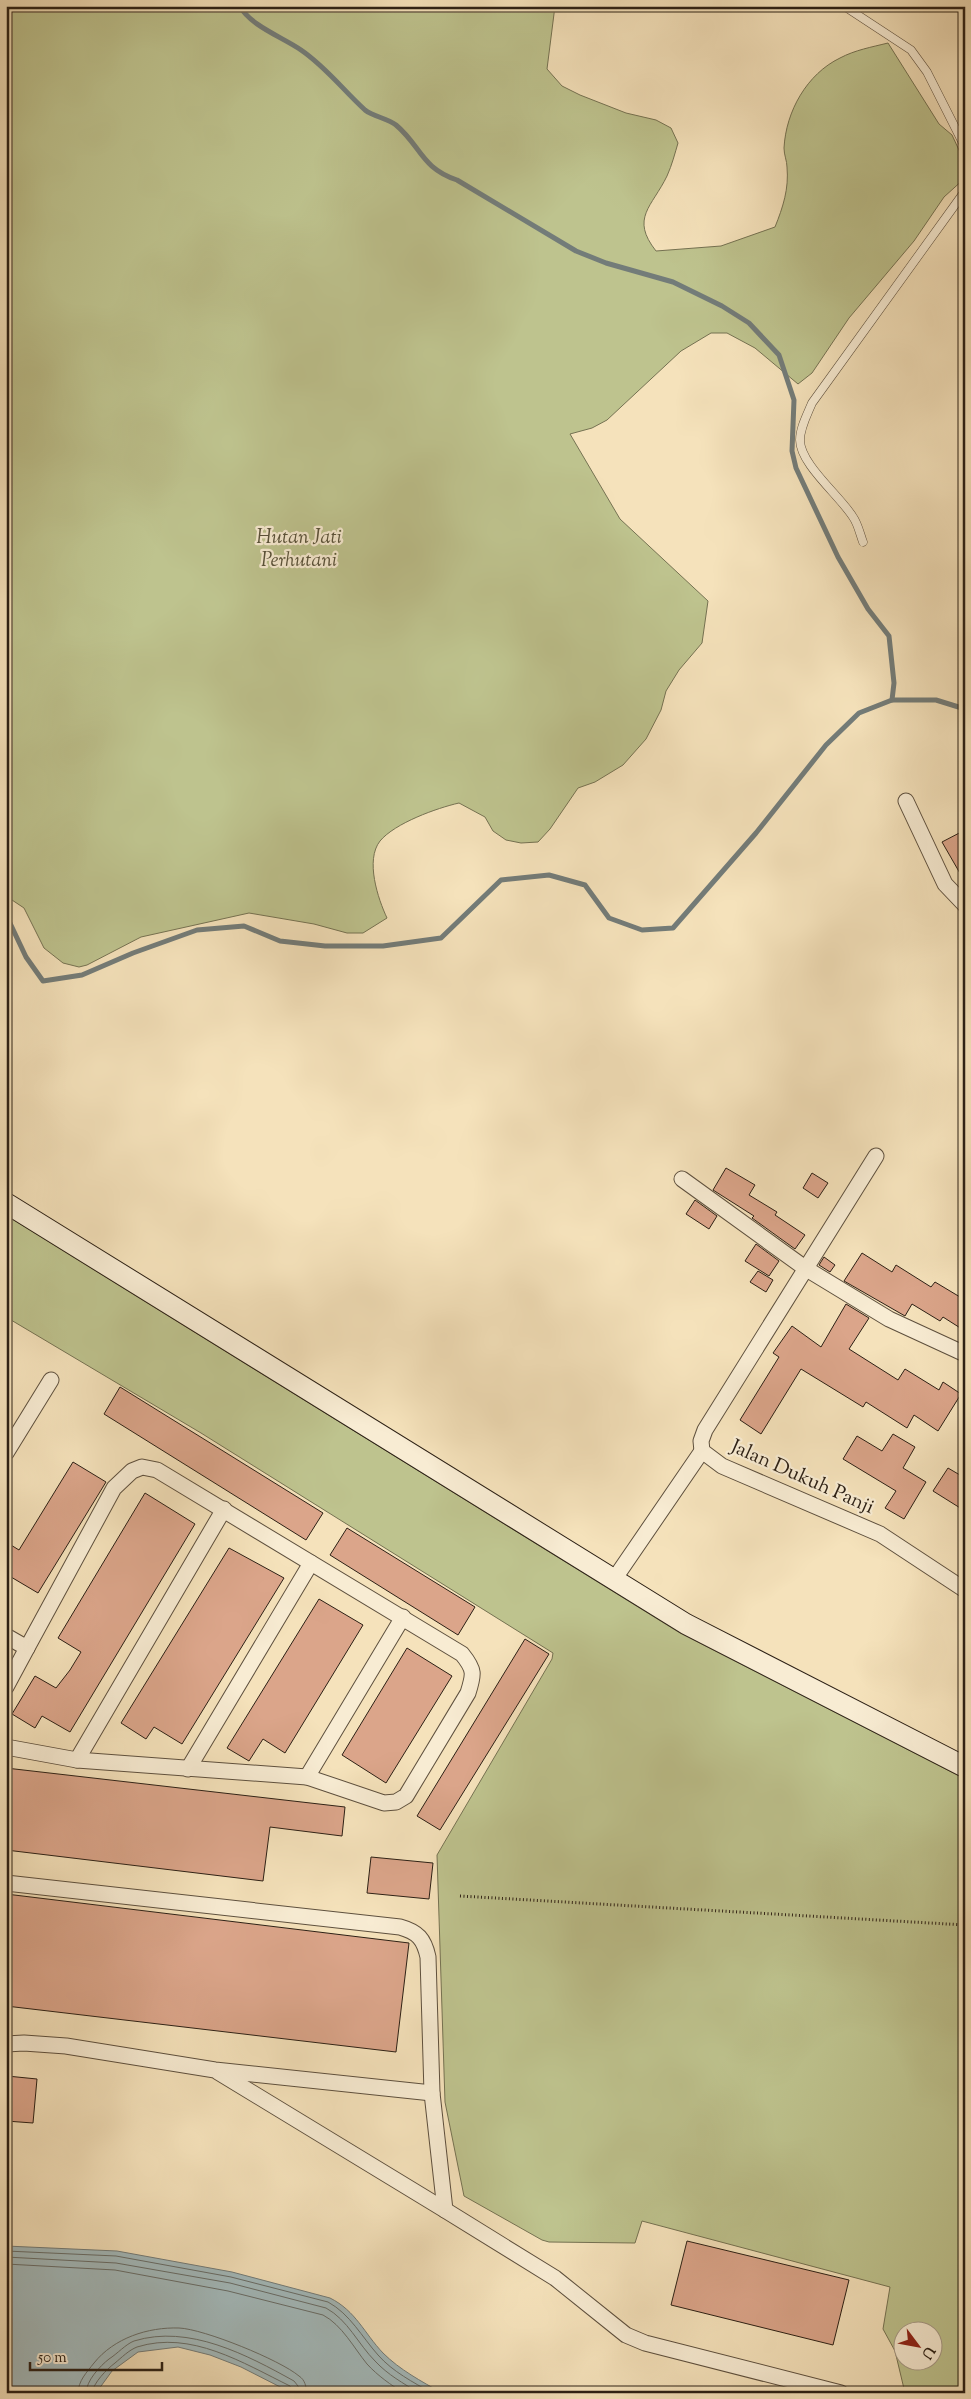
<svg xmlns="http://www.w3.org/2000/svg" width="971" height="2399" viewBox="0 0 971 2399" font-family="'Sorts Mill Goudy',serif">
<rect width="100%" height="100%" fill="#f5e2bb"/>
<filter id="stains"><feTurbulence type="fractalNoise" baseFrequency=".004" numOctaves="4"/><feColorMatrix values="0 0 0 0 .2 0 0 0 0 .09 0 0 0 0 .02 0 0 0 .5 -.17"/></filter>
<radialGradient id="worn" r=".72"><stop offset=".6" stop-color="#630" stop-opacity="0"/><stop offset="1" stop-color="#630" stop-opacity=".3"/></radialGradient>
<g fill="#bec38e" stroke="#757252" fill-rule="evenodd">
<path d="M6 6H555L547 69 562 86 580 95 626 113 656 120 671 128 678 143C675 153 672 165 667 176 652 207 630 218 656 251L721 246 775 227C783 207 789 189 787 167 787 161 784 155 784 148 786 111 807 74 840 58 855 50 872 47 888 43L939 124 952 135 965 163V178L944 197 914 241 849 318 812 373 798 384 755 348 727 333H711L681 351 607 420 592 428 570 434 620 519 708 601 702 643 679 670 666 691 661 710 646 739 623 765 595 782 578 788 550 829 538 842 521 843 506 840 493 831 485 817 459 803C437 808 395 823 380 841 365 860 378 899 387 918L363 933H347L314 924 249 913 141 937 87 965 79 967 63 963 44 948 24 908 6 896Z"/>
<path d="M6 1215 680 1633 965 1779V2393H905L895 2351 883 2329 890 2287 642 2221 635 2243 549 2242 542 2240 464 2196 445 2102 437 1855 552 1659 553 1653 201 1433 6 1317ZM904 2332H934V2362H904Z"/>
</g>
<path fill="#a3babc" stroke="#737c79" d="M6 2246 117 2251 232 2272 330 2298C356 2311 364 2333 383 2353 400 2370 421 2381 442 2393H292L241 2367 210 2355 178 2347 138 2352 112 2371 96 2393H6Z"/>
<g fill="none" stroke-linecap="round" stroke-linejoin="round">
<g stroke="#686d68" stroke-width="1">
<path d="M6 2251 116 2256 231 2277 328 2302C350 2314 362 2337 378 2355 393 2372 413 2382 432 2393"/>
<path d="M6 2257 116 2263 230 2283 326 2308C348 2320 358 2344 375 2361 388 2375 403 2383 419 2393"/>
<path d="M6 2264 115 2270 228 2291 323 2315C342 2325 354 2348 367 2364 378 2376 391 2385 404 2393"/>
<path d="M78 2393C78 2381 87 2372 94 2363 114 2338 148 2327 179 2328 204 2329 280 2360 299 2376 305 2380 306 2386 307 2393"/>
<path d="M86 2393C86 2381 100 2366 109 2359 117 2354 126 2344 134 2341 189 2324 247 2355 294 2381L298 2386 299 2393"/>
<path d="M92 2393C93 2383 107 2369 115 2363 121 2358 129 2350 137 2347 191 2330 243 2363 290 2386L293 2393"/>
</g>
<g stroke="#737c79" stroke-width="5">
<path d="M240 6C249 25 284 38 301 50 326 67 343 90 365 110 374 117 387 118 396 125 421 146 421 168 457 180L576 251 606 263 673 282 722 306 749 323 779 355 794 400 792 451 796 468 838 557 868 609 889 636 894 683 892 700"/>
<polyline points="6,920 9,921 26,957 43,981 82,975 133,953 197,930 244,926 280,941 325,946 383,946 441,938 501,880 549,875 585,885 609,918 642,930 673,928 756,833 826,745 859,713 892,700 936,700 965,709"/>
</g>
</g>
<g fill="#dba58a" stroke="#2c2015">
<polygon points="965,830 965,882 942,842"/>
<polygon points="726,1168 755,1185 749,1195 777,1212 775,1215 805,1235 795,1249 752,1218 754,1216 713,1190"/>
<polygon points="812,1173 828,1183 818,1198 803,1188"/>
<polygon points="695,1200 717,1216 709,1229 686,1214"/>
<polygon points="756,1244 779,1261 769,1276 745,1261"/>
<polygon points="862,1253 892,1272 896,1265 931,1287 935,1282 965,1300 965,1331 943,1317 940,1321 912,1304 905,1316 844,1281"/>
<polygon points="824,1257 835,1265 830,1272 819,1265"/>
<polygon points="758,1271 773,1280 766,1292 750,1282"/>
<polygon points="846,1304 869,1318 849,1349 898,1380 905,1369 939,1390 943,1382 961,1394 938,1431 914,1415 907,1428 866,1402 863,1407 801,1369 761,1434 740,1420 779,1357 773,1353 792,1326 821,1347"/>
<polygon points="120,1387 323,1513 306,1540 104,1414"/>
<polygon points="893,1434 915,1447 903,1468 926,1482 904,1519 885,1508 896,1491 843,1459 857,1436 882,1451"/>
<polygon points="73,1462 106,1482 38,1593 6,1574 6,1542 19,1550"/>
<polygon points="948,1468 965,1478 965,1511 933,1491"/>
<polygon points="145,1493 195,1524 70,1732 42,1716 35,1728 12,1714 35,1676 56,1688 70,1670 81,1652 58,1638"/>
<polygon points="347,1528 475,1607 458,1635 330,1555"/>
<polygon points="229,1548 284,1578 182,1744 154,1727 146,1739 121,1723"/>
<polygon points="319,1599 363,1625 285,1753 263,1739 249,1761 227,1748"/>
<polygon points="525,1639 549,1654 440,1830 417,1816"/>
<polygon points="407,1648 452,1676 386,1783 342,1755"/>
<polygon points="6,1768 345,1807 342,1836 270,1827 263,1881 6,1850"/>
<polygon points="371,1857 433,1863 429,1899 367,1893"/>
<polygon points="6,1894 409,1943 396,2052 6,2006"/>
<polygon points="7,2076 37,2079 33,2123 6,2121"/>
<polygon points="687,2241 849,2280 833,2345 671,2305"/>
</g>
<g fill="none" stroke-linecap="round" stroke-linejoin="round">
<g stroke="#5e503e" stroke-width="9">
<g id="lane">
<polyline points="844,6 911,50 927,72 965,147"/>
<path d="M863 542C860 534 858 524 853 517 840 496 800 464 800 440 800 428 807 415 812 403L965 191"/>
</g>
</g>
<g stroke="#5e503e" stroke-width="17">
<g id="street">
<polyline points="906,801 945,884 965,905"/>
<polyline points="876,1156 705,1430 701,1441 702,1451 722,1466 880,1534 965,1590"/>
<polyline points="682,1179 805,1268 889,1319 965,1354"/>
<polyline points="6,1453 51,1380"/>
<polyline points="615,1578 702,1451"/>
<path d="M6 1636 27 1648 114 1488 132 1471 142 1467 157 1470 462 1654C475 1670 474 1674 468 1693L406 1796 396 1802 384 1803 307 1777 77 1760 6 1747"/>
<polyline points="6,1687 27,1648"/>
<polyline points="77,1760 224,1509"/>
<polyline points="188,1769 311,1563"/>
<polyline points="307,1777 403,1617"/>
<path d="M6 1883 400 1927C418 1932 424 1939 428 1957L432 2093 445 2210 555 2278 626 2335 645 2343 841 2393"/>
<polyline points="6,2044 24,2043 66,2046 215,2070 432,2093"/>
<polyline points="218,2072 445,2210"/>
</g>
</g>
<g stroke="#2c2015" stroke-width="22">
<polyline id="secondary" points="6,1203 686,1624 965,1767"/>
</g>
<polyline stroke="#2c2015" stroke-width="3" stroke-dasharray="1 2.5" stroke-linecap="butt" points="460,1896 965,1925"/>
<use href="#lane" stroke="#f8ecd3" stroke-width="8"/>
<use href="#street" stroke="#f8ecd3" stroke-width="15"/>
<use href="#secondary" stroke="#f8ecd3" stroke-width="20"/>
</g>
<g text-anchor="middle" dominant-baseline="central" stroke-width="4.5" stroke-linejoin="round" paint-order="stroke">
<g font-size="20" font-style="italic" fill="#585139" stroke="#f8ecd3">
<text x="299" y="538">Hutan Jati<tspan x="299" dy="23">Perhutani</tspan></text>
</g>
<g font-size="20" fill="#2c2015" stroke="#f8ecd3">
<text transform="translate(802 1478) rotate(24)">Jalan Dukuh Panji</text>
</g>
</g>
<rect width="971" height="2399" fill="none" stroke="#f5e2bb" stroke-width="25"/>
<rect x="8" y="8" width="956" height="2384" fill="none" stroke="#2c2015" stroke-width="2.5"/>
<rect x="12" y="12" width="946" height="2374" fill="none" stroke="#2c2015"/>
<g transform="translate(918 2346) rotate(122)"><circle r="24" fill="#f8ecd3" stroke="#a69a87"/>
<path d="M0-4L9 19L0 12L-9 19Z" fill="#8f2418"/>
<text y="-8" font-size="14" font-weight="bold" text-anchor="middle" fill="#2c2015">U</text>
</g>
<path d="M30 2362v8h132v-8" fill="none" stroke="#2c2015" stroke-width="2.5"/>
<text x="38" y="2362" font-size="15" fill="#2c2015" stroke="#f8ecd3" stroke-width="4" paint-order="stroke">50 m</text>
<rect width="100%" height="100%" filter="url(#stains)"/>
<rect width="100%" height="100%" fill="url(#worn)"/>
</svg>
